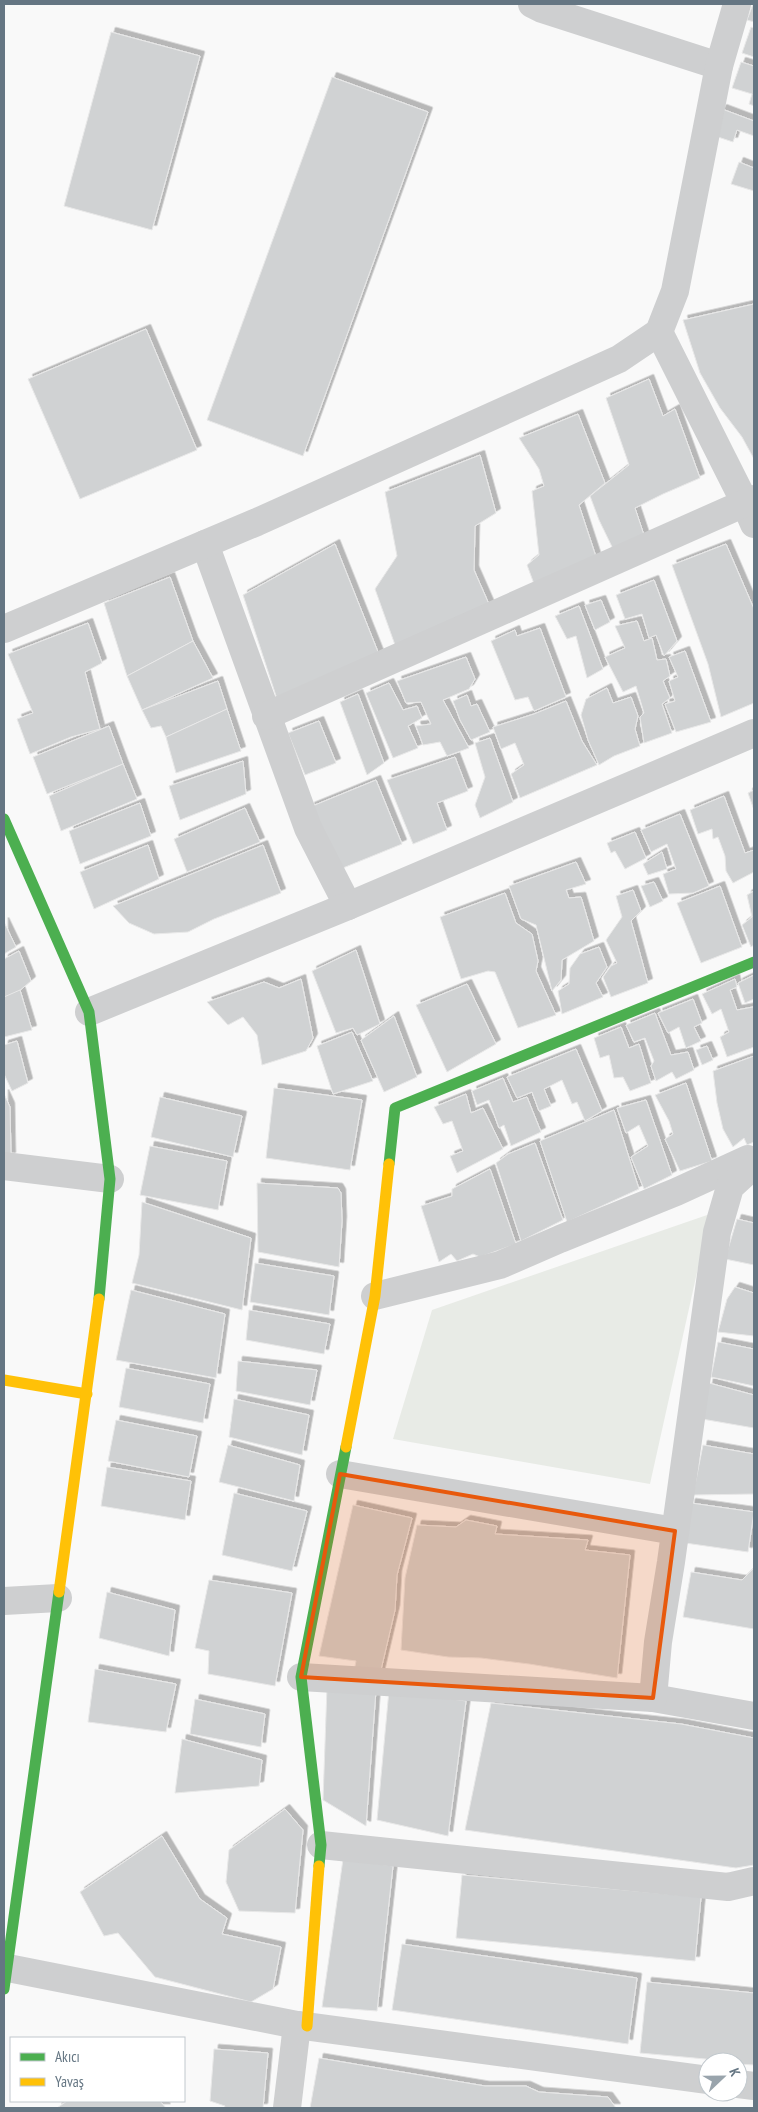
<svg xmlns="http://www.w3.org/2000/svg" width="758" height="2112" viewBox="0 0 758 2112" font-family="'PT Sans Narrow',sans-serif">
<defs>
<filter id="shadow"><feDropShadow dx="4.5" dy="-4.5" stdDeviation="0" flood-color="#0004"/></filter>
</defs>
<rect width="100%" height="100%" fill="#f9f9f9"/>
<polygon fill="#e8ebe6" points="710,1214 650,1484 393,1439 432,1310"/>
<g fill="#d0d2d3" stroke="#e8e8e8" filter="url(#shadow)">
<polygon points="753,4 754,4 754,22 747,20"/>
<polygon points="751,27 754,28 754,57 742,53"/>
<polygon points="111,32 200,56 152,230 64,206"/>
<polygon points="741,62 754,66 754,106 749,104 752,94 732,88"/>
<polygon points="332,77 428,112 303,456 207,420"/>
<polygon points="722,109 754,121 754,136 737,130 733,142 712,135"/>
<polygon points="739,162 754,168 754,166 754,191 731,184"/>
<polygon points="754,304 754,459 742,437 720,408 700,373 683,320"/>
<polygon points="146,329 197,450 80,499 28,379"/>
<polygon points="649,379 663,416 675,409 700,478 663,494 635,508 645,538 615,553 599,520 590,496 629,465 606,398"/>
<polygon points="578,414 605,483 579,505 599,566 537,592 527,565 539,555 532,491 544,486 539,469 519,438"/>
<polygon points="480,455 496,513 475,526 474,570 492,611 395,645 375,589 397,556 385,492"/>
<polygon points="335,544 380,657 278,702 243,595"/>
<polygon points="726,544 754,609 754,703 721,717 708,664 672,565"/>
<polygon points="170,577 193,641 127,676 104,603"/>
<polygon points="654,580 677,641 664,656 656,635 649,638 642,614 625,619 616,595"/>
<polygon points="601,600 610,622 595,630 585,605"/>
<polygon points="579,606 603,669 587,678 576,636 567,639 555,616"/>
<polygon points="637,621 644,641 652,638 657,660 666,659 670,676 663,681 670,698 662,704 672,733 644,743 640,717 644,713 636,686 623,692 605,657 625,648 615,626"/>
<polygon points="88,623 102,663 85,672 100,729 71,737 30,754 17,719 33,713 8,654"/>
<polygon points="540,628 566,697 534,711 528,697 515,700 491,641 515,630 517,636"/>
<polygon points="193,641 213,678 142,710 127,676"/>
<polygon points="685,651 711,722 676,732 665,704 675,701 669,681 678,677 669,657"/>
<polygon points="466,657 475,679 469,689 443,700 469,748 447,756 440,742 423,745 416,726 431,724 421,702 406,703 397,681"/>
<polygon points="218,681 227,709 166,737 161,726 151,728 142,710"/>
<polygon points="389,683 403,710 417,706 422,718 408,726 418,748 393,758 366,693"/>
<polygon points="607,688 613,703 631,697 638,716 635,729 640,746 614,756 599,765 588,740 581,715 586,699"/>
<polygon points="358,694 384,763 367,775 340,702"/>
<polygon points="467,695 471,706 477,704 490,732 471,740 460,720 453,701"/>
<polygon points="566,701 582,741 597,765 520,798 511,774 524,765 515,743 501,749 493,727 534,714"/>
<polygon points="227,709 241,751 176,773 166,737"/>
<polygon points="319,721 336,763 305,775 288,733"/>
<polygon points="109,726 123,764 47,794 33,757"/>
<polygon points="490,738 513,802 480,818 475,805 485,777 475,743"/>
<polygon points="455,757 468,791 437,803 447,830 413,844 387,780"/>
<polygon points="243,761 246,794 180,820 169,786"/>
<polygon points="123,764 137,799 61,831 49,796"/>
<polygon points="376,780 402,844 338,870 310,807"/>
<polygon points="754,790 754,810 748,793"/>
<polygon points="724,796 745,853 754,850 754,872 733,883 726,871 725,856 718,837 713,839 712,829 698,834 690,810"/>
<polygon points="140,803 151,836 80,864 69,831"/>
<polygon points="245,808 260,842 187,872 174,839"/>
<polygon points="680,814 709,886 693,893 669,894 663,874 676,869 667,844 651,852 641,830"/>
<polygon points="635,832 646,858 625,869 615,851 611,853 607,843"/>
<polygon points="148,845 159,879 94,909 80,872"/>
<polygon points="263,845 281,893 214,919 188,932 154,934 129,923 113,906"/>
<polygon points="662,852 667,869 648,875 643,864"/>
<polygon points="576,862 586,884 566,890 569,898 581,897 594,941 562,960 561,980 552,991 536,925 521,919 509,886"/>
<polygon points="654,882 663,901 650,907 641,886"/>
<polygon points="720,886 742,947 701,963 677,903"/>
<polygon points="633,890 641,911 631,921 648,983 611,997 603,977 611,966 617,963 606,940 622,917 616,896"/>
<polygon points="754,891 754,945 751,947 742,925 752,917 747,895"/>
<polygon points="505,893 516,923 532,934 538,961 536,971 556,1015 518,1028 495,972 488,971 461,979 440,917"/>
<polygon points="4,922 16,947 4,954"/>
<polygon points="599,947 607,967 596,983 603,997 562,1014 558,991 569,984 570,968 580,954"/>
<polygon points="356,950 380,1024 357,1035 353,1028 336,1033 312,971"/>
<polygon points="19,951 31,981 12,997 4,1000 4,959"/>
<polygon points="754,975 754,999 745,1003 738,983"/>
<polygon points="301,979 313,1038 306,1051 262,1065 257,1035 243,1017 228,1025 207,1002 264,982 279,988"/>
<polygon points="735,979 737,987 730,990 737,1010 753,1007 754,1010 754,1047 727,1057 720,1037 729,1032 721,1009 712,1014 702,994"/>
<polygon points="467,984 496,1044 447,1072 416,1005"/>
<polygon points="20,990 32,1030 4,1037 4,997"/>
<polygon points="693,999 702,1023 694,1027 701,1041 686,1048 679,1027 668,1033 658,1013"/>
<polygon points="655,1013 671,1055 688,1052 694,1070 676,1079 672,1072 656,1081 651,1066 654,1061 645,1038 634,1042 626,1025"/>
<polygon points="394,1016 417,1077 384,1092 361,1040"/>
<polygon points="621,1027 629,1048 639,1044 651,1083 630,1091 623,1077 614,1078 609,1055 600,1058 594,1038"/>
<polygon points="352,1032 373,1081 333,1094 317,1046"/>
<polygon points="17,1041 28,1083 12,1091 4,1074 4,1045"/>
<polygon points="707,1046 713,1060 702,1065 696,1050"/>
<polygon points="576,1049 602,1111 585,1121 577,1102 572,1104 562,1080 544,1089 551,1106 539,1111 532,1092 517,1098 507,1077"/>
<polygon points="754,1056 754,1142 747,1145 744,1138 733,1147 723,1129 717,1103 713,1071"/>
<polygon points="503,1078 513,1102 527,1097 541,1132 511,1146 504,1125 499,1128 489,1100 477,1105 472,1091"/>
<polygon points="686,1083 712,1161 680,1171 665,1139 673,1134 669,1121 655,1095"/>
<polygon points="274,1088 362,1100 350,1170 266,1158"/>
<polygon points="4,1094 10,1107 11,1157 4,1156"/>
<polygon points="466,1094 471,1113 483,1108 503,1149 457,1173 450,1156 463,1151 452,1121 443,1124 434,1107"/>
<polygon points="160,1097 242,1116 233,1157 151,1137"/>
<polygon points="646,1100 672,1175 644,1189 631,1157 648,1146 639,1125 626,1133 617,1108"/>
<polygon points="614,1110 639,1189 567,1222 540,1141"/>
<polygon points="535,1143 563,1220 521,1241 496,1163 508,1154"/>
<polygon points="150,1146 227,1161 218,1210 140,1195"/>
<polygon points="490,1169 516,1244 480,1257 473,1254 457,1261 451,1254 439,1262 421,1206 452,1196 452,1189"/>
<polygon points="257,1183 338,1188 341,1193 342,1221 339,1267 258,1252"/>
<polygon points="142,1202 251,1238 242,1310 132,1283 139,1255"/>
<polygon points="737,1219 754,1223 754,1265 725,1259"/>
<polygon points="255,1263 334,1276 329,1315 250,1302"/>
<polygon points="735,1287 754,1293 754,1336 718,1332 727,1299"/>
<polygon points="131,1290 225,1314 216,1378 116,1360"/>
<polygon points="249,1310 330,1324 324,1354 246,1340"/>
<polygon points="718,1342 754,1349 754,1386 711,1377"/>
<polygon points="238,1361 317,1370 310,1405 236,1391"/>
<polygon points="126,1368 210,1384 203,1423 119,1407"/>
<polygon points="709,1383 754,1395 754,1428 702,1419"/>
<polygon points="234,1399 309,1415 302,1455 229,1437"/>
<polygon points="116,1420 197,1436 189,1477 108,1461"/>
<polygon points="228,1445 300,1465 294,1501 219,1482"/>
<polygon points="703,1445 754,1454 754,1494 693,1495"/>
<polygon points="107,1467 191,1481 185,1520 101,1506"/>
<polygon points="234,1493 307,1511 292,1571 222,1555"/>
<polygon points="691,1503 754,1512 748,1552 685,1543"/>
<polygon points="353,1505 412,1518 397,1575 395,1610 380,1674 354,1671 356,1661 319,1656"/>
<polygon points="466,1520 497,1526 495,1534 588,1540 585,1550 630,1555 617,1678 529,1664 481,1658 448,1657 401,1650 405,1578 417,1525 456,1527"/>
<polygon points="754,1568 754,1629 683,1617 691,1572 742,1580"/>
<polygon points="209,1580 292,1593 275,1686 208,1674 209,1651 195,1648"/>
<polygon points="107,1592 175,1610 169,1656 99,1638"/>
<polygon points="95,1669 176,1684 166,1732 88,1722"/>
<polygon points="327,1686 376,1690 366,1826 323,1800"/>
<polygon points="389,1690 466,1701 448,1836 377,1820"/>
<polygon points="195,1699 265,1714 261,1747 190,1734"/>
<polygon points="491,1703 681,1724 754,1738 754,1865 736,1868 465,1830"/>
<polygon points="182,1739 262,1760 259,1786 175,1793"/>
<polygon points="285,1809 303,1830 295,1913 239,1911 226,1882 229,1850"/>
<polygon points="162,1836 200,1899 227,1918 222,1934 281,1947 273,1989 251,2002 155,1977 118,1933 104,1936 80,1892"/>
<polygon points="343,1859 393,1866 377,2011 322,2007"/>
<polygon points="462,1875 701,1897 695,1961 456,1938"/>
<polygon points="402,1944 637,1978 628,2044 392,2010"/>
<polygon points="647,1982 754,1993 754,2065 738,2064 738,2062 640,2053"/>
<polygon points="214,2049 268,2053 263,2108 224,2108 225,2106 210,2101"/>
<polygon points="319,2058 485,2086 526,2086 539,2092 608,2097 616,2108 310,2108"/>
<polygon points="67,2101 160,2101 166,2108 57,2108"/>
</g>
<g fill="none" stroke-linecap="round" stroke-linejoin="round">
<g stroke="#cecfd0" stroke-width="28">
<polyline points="532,4 542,9 719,66"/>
<polyline points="659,332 745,503 754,524"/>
<polyline points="205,544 308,828 348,906"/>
<polyline points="4,629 257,522 619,359 659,332 675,291 719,66 737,4"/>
<polyline points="266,716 754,499"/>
<polyline points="89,1012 348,906 754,733"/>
<polyline points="4,1166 110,1179"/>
<polyline points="375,1296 500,1265 560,1239 676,1192 748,1159"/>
<polyline points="340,1474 675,1531"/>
<polyline points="4,1601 58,1598"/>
<polyline points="301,1677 653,1698 754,1716"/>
<polyline points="653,1698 658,1642 671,1562 717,1232 730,1187 754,1165"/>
<polyline points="321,1845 728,1887 754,1881"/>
<polyline points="8,1968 297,2025 708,2080"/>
<polyline points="738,2084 754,2086"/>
<polyline points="287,2108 297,2025"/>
</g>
<g stroke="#4caf50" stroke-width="11">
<polyline points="4,819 89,1012 110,1179 99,1299"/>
<polyline points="389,1164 395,1108 754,962"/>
<polyline points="319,1866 321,1845 301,1677 346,1447"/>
<polyline points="4,1989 59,1592"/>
</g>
<g stroke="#ffc107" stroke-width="11">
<polyline points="4,1380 87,1394"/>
<polyline points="346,1447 375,1296 389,1164"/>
<polyline points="59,1592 99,1299"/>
<polyline points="307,2026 319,1866"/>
</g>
</g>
<path fill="#e8590c" fill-opacity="0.2" stroke="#e8590c" stroke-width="4" stroke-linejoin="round" d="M340 1474 675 1531 653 1698 301 1677Z"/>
<rect width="758" height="2112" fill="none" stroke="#657683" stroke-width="10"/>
<rect x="10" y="2037" width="175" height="65" fill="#ffffff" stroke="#c1c8cd"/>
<rect x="20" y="2053" width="25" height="8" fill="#4caf50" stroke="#c1c8cd"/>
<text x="55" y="2062" font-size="15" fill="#657683">Akıcı</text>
<rect x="20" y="2078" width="25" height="8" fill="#ffc107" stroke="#c1c8cd"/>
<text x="55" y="2087" font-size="15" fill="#657683">Yavaş</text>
<g transform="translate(723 2077) rotate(68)"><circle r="24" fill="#ffffff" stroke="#c1c8cd"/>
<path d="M0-4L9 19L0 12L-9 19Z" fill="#99a4ac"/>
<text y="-8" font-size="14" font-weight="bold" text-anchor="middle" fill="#657683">K</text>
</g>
</svg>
